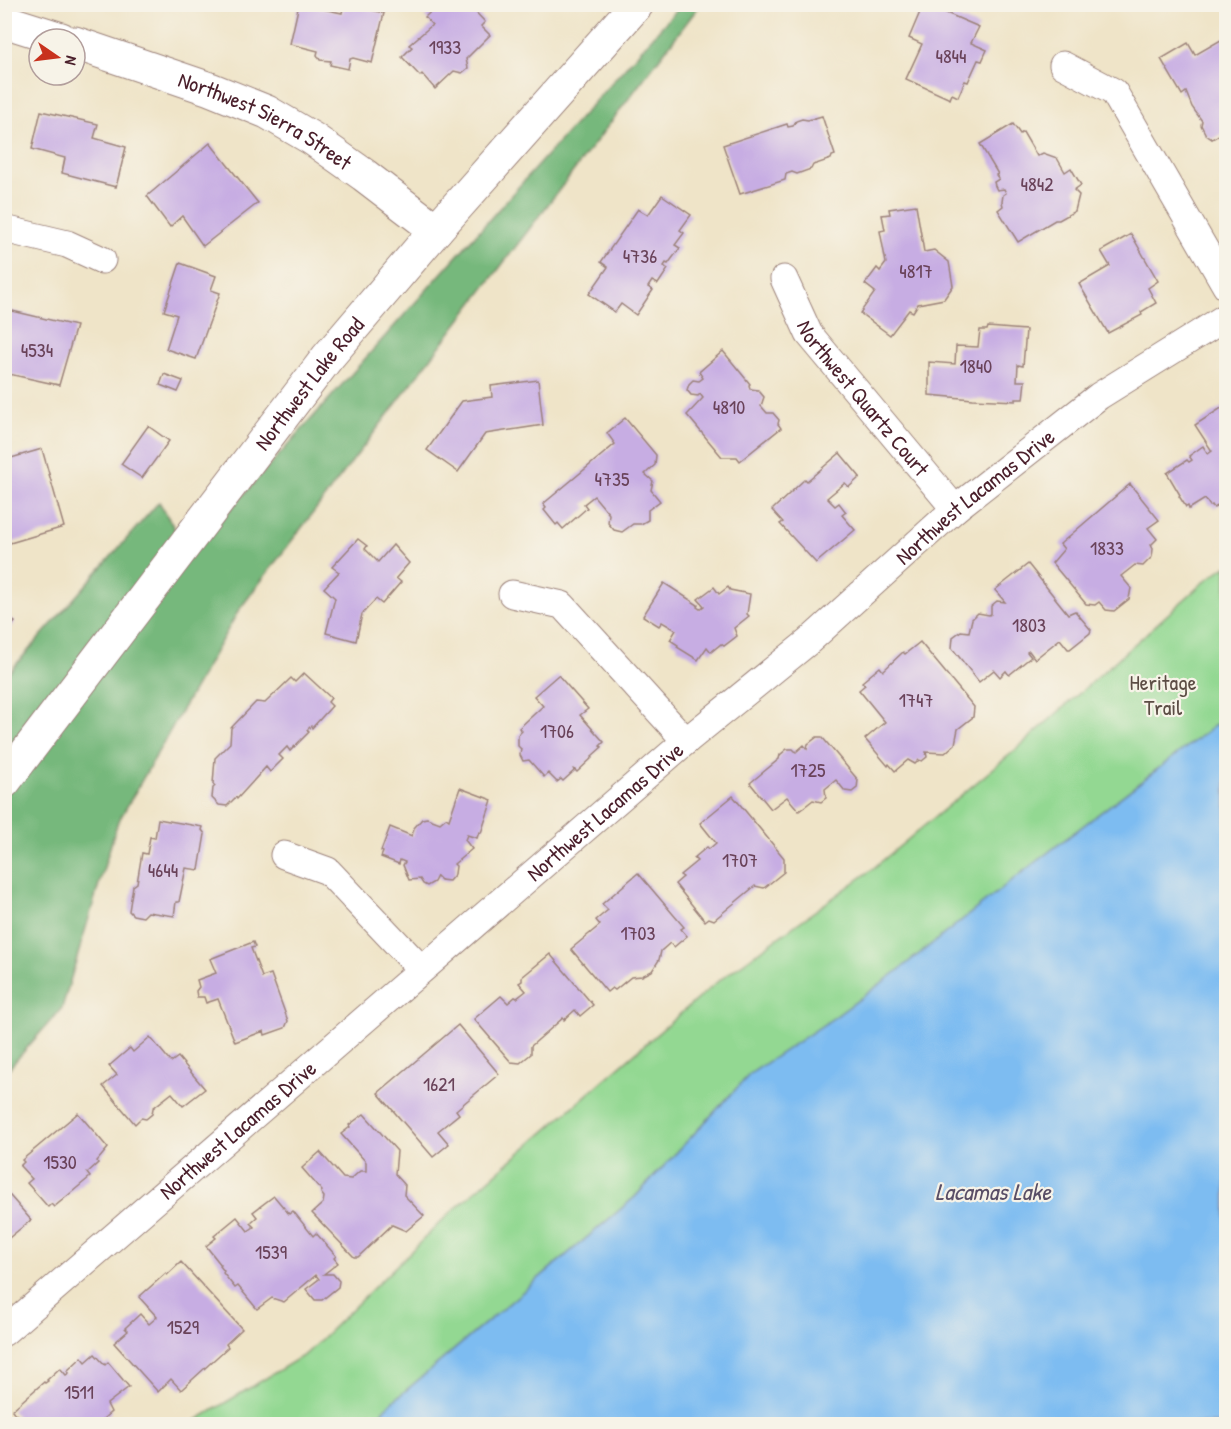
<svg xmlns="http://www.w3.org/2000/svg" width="1231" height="1429" viewBox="0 0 1231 1429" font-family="'Patrick Hand',sans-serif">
<rect width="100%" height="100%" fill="#f7f3e8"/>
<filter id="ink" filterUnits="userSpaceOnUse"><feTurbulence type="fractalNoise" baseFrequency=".0167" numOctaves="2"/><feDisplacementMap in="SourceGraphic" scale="12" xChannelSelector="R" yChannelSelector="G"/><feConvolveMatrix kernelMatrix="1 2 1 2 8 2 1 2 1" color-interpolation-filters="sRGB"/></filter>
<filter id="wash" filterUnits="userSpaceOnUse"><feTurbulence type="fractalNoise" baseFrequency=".008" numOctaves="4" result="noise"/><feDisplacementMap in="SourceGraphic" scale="24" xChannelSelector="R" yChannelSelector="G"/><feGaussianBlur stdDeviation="1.35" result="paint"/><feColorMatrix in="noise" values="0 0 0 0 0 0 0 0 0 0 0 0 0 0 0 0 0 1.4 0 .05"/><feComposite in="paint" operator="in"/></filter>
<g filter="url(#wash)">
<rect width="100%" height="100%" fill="#efe4c8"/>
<polygon fill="#93d892" stroke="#6e7c5e" stroke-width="1.5" points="1226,566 1226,717 1029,867 895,973 835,1017 750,1074 635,1197 384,1409 375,1424 190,1424 306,1354 448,1215 717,982 870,871 1019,747 1205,581"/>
<g fill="#76b87c" stroke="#606c54" stroke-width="1.5">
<polygon points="681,5 700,5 239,610 117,824 62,1008 5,1073 5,795 188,557"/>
<polygon points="159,502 177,533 5,769 5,677"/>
</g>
<polygon fill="#7dbcf1" stroke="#646e8e" stroke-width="1.5" points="1226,717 1226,1424 375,1424 384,1409 635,1197 750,1074 835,1017 895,973 1029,867"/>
<g id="blocks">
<g fill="#c7ade3">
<polygon points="299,4 342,13 344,4 347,4 384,13 372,63 353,58 350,59 348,69 330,65 331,61 320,60 317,55 318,51 290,44"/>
<polygon points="439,4 468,4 485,22 481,26 490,35 466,59 468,68 462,73 454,71 435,89 422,74 420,76 402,57 412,47 409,45 432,25 425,17"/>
<polygon points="923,5 936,11 937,9 979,27 971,43 987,50 982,61 978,60 968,82 965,81 958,97 952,94 950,99 906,79 922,44 909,38"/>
<polygon points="1226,37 1226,131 1212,139 1206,135 1201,125 1202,121 1192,107 1186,92 1182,95 1161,59 1188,43 1195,55"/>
<polygon points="41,111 98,124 94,138 126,147 116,187 62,173 65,158 32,149"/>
<polygon points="822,116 835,155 832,156 831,159 813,165 811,169 797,174 792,172 786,174 785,180 740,194 723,145 787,124 788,127 793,126 796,121 802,119 808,120"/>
<polygon points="1013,124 1020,134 1023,132 1037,156 1043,153 1057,158 1065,172 1071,168 1081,185 1074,190 1079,195 1075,211 1059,220 1055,220 1018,242 998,210 1003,206 1002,202 1003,195 1006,193 1004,189 997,190 995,186 994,182 999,179 996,175 998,174 980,144"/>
<polygon points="210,143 258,203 203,246 182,216 170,227 147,196"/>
<polygon points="662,195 691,215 680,230 684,233 675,245 680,248 668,264 666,263 664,266 668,269 658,284 652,281 648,287 653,290 636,315 621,304 615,312 589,294 608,267 601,262 638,209 648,215"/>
<polygon points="916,205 924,252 934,250 949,262 953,286 944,299 918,304 913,312 909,310 890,335 860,313 875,292 865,284 877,268 880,271 886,263 880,231 885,230 882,215 890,214 889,209"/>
<polygon points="1131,234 1158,281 1148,288 1156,303 1141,312 1142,315 1108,333 1079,284 1110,266 1101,251"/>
<polygon points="180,263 216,276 211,290 220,293 196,359 166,349 177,315 164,311"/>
<polygon points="4,309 76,326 59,385 4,373"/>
<polygon points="988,327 1026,330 1023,366 1018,365 1017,381 1025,381 1023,399 1016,399 1016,401 973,399 929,395 929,362 955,364 956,346 978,347 980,330 987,330"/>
<polygon points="723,351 750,384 749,385 750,389 758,390 764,397 761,406 767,413 773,413 779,420 778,424 781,428 740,461 737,457 722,457 687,415 703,398 700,394 698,396 691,395 687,390 689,384 693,380 699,381 703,378 699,372"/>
<polygon points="164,374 183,381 178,392 160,385"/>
<polygon points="538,380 543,425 485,434 458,472 427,450 462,401 492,397 491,386"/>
<polygon points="1226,405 1226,500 1214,508 1212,505 1210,506 1205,499 1189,509 1188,506 1186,507 1179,496 1180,495 1167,473 1187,460 1189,462 1192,460 1189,456 1203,446 1208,454 1212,451 1195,425"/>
<polygon points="625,418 656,455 655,465 645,474 653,481 651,490 660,501 648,510 648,520 641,524 633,524 622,532 614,530 608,523 609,514 594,496 584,504 587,508 563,529 558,523 556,525 544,510 546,508 543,504 615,444 607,433"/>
<polygon points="148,426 169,441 142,478 121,464"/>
<polygon points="42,449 64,527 10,543 4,524 4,460"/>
<polygon points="840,453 860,477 849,487 845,483 827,498 835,506 839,503 846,512 842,515 855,530 816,563 780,524 783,522 772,510 805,479 807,481"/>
<polygon points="1130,484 1159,520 1148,528 1157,539 1151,545 1153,549 1152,557 1143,566 1135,565 1121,576 1131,588 1129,599 1114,611 1106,610 1099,602 1095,605 1086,604 1052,563 1064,549 1060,544"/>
<polygon points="358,539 367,546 365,549 378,562 393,545 409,563 396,578 401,582 382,604 376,599 362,614 356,641 326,633 335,598 324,588 339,572 332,567"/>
<polygon points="1028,564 1068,614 1075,611 1091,630 1090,633 1070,649 1068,649 1060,639 1035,659 1029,651 1027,652 1031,657 1009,675 1006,671 1000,677 994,670 979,682 952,648 953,637 961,631 969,632 972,619 978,613 989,615 991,614 991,606 997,601 1005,602 995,590"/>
<polygon points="664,583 698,605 697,607 700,609 704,606 698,599 714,587 719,594 728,587 730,590 750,594 747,614 749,616 734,628 737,636 724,646 721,644 711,652 707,647 698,660 677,647 678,645 670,640 676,630 662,622 659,626 643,616"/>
<polygon points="4,614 15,622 4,634"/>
<polygon points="920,642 974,707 973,717 958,729 955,744 945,753 926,752 927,757 922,761 919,760 915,764 908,760 895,771 889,764 888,766 865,739 885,722 859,690 865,685 862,682 880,667 883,671 903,652 905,654"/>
<polygon points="304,673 331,698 328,702 332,706 312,728 311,726 307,730 309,732 290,751 287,747 279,755 283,759 270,772 266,767 237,799 236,797 227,806 219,805 212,798 213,788 215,786 213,784 215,758 230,743 231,728 256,702 265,703 291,678 295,682"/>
<polygon points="558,675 588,709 580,715 604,742 600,746 602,747 592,756 593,757 577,772 573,768 574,771 563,781 561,779 557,782 548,773 544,777 529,760 523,761 520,755 521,749 518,746 518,735 522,731 519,728 543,706 534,696"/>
<polygon points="817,737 822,737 858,780 857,788 852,792 845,791 836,780 825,789 826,798 821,802 813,800 799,811 787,797 771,809 750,783 779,759 780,755 787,749 793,749 796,752 804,745 807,749 808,744"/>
<polygon points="460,788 492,800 481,833 479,832 477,838 467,835 465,840 472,849 454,864 456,866 455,874 449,881 441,880 437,876 434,882 427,886 423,884 420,879 409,880 403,865 405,862 400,860 399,864 381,857 383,852 381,851 390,827 412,836 414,828 422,819 427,818 440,823 446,818 449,820"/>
<polygon points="733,796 784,858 784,872 764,888 755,886 714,920 709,918 705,921 675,884 683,877 680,875 697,861 694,858 707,847 709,849 716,843 700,823"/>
<polygon points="158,819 203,827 202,830 205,834 199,870 186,868 179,902 176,902 174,916 148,912 143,917 133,915 129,911 133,886 137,883 142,853 147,854 150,837 155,838"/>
<polygon points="638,873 684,927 681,929 687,936 674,947 670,943 661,951 659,960 652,971 642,976 631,977 615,990 612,988 607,992 571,949 600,925 596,920 608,910 602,904"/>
<polygon points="253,942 255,947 251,948 262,977 271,974 288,1021 285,1028 265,1035 264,1031 235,1042 218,999 206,1003 204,997 197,997 196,991 199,987 197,980 216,973 210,959"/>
<polygon points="550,954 593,1005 580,1016 575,1010 564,1020 563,1018 531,1046 531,1054 520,1063 511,1062 474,1019 501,996 508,1003 515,997 517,998 526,991 519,983 522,981 522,977"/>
<polygon points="458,1025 499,1074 456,1110 459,1114 438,1131 449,1144 433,1157 378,1093"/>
<polygon points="150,1037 171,1062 178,1057 205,1089 183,1106 172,1093 153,1108 152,1114 146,1119 141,1118 135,1124 103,1086 117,1075 109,1066 130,1048 133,1052"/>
<polygon points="78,1113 108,1148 97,1161 98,1163 87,1173 90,1177 54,1207 51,1204 48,1207 27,1183 32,1179 20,1166 24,1162 22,1160"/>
<polygon points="364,1114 397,1151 395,1174 405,1185 404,1195 424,1216 406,1231 392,1225 358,1257 354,1257 312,1213 323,1203 324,1197 321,1193 322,1191 302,1168 320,1152 343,1178 351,1179 360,1171 366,1171 366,1162 341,1134 350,1127 349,1125"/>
<polygon points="4,1189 31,1220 4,1242"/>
<polygon points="274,1196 289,1214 293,1211 313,1236 316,1233 336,1256 334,1258 338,1263 324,1274 333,1274 339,1281 338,1287 322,1300 315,1300 306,1289 319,1279 316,1275 284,1302 272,1298 257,1309 238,1286 235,1288 223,1273 224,1271 220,1266 221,1265 206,1246 216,1238 214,1236 237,1217 248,1231 254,1227 250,1223 257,1217 253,1212"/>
<polygon points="181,1262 242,1329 226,1344 228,1347 181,1390 171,1379 158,1392 114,1343 128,1331 125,1328 140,1314 149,1324 157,1317 139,1297 166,1273 167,1275"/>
<polygon points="95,1354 105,1365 108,1362 129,1387 107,1404 111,1412 97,1424 24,1424 12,1410 44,1382 45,1383 48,1381 47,1380 60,1368 66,1375 69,1373 67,1371 82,1357 86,1362"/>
</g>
</g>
</g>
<g filter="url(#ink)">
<use href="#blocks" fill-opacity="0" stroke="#9c827a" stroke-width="1.5"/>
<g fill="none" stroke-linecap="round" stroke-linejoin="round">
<g stroke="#9c827a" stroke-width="29">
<g id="minor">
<polyline points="1063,65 1114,92 1226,286"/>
<polyline points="4,229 67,244 102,260"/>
<path id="s1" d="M784 279 809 334 955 509"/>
<polyline points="512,594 562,605 686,741"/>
<polyline points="284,855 328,871 421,969"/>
<path id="s2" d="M4 1332 686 741 808 642 955 509 1099 396 1226 317"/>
</g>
</g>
<g stroke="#9c827a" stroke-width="35">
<g id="tertiary">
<polyline points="4,21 61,39"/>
<path id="s3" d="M75 43 210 89 267 112 313 139 364 175 436 230"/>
</g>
</g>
<g stroke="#9c827a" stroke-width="35">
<g id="secondary">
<path id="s4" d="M4 782 327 358 436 230 637 4"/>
</g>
</g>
<use href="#minor" stroke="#fff" stroke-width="27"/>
<use href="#tertiary" stroke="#fff" stroke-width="33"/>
<use href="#secondary" stroke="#fff" stroke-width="33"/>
</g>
</g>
<g text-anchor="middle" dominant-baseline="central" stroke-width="4.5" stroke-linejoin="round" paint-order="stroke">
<g font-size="20" fill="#694259">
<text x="445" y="46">1933</text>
<text x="951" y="55">4844</text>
<text x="1037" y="183">4842</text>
<text x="640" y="255">4736</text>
<text x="916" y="270">4817</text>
<text x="37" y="349">4534</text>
<text x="976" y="365">1840</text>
<text x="729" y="406">4810</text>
<text x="612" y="478">4735</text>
<text x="1107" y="547">1833</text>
<text x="1029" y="624">1803</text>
<text x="916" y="699">1747</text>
<text x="557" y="730">1706</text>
<text x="808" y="769">1725</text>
<text x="740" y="859">1707</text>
<text x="163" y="869">4644</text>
<text x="638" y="932">1703</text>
<text x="439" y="1083">1621</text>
<text x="60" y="1161">1530</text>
<text x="271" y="1251">1539</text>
<text x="183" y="1326">1529</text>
<text x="79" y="1391">1511</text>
</g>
<g font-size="22" fill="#4a1f2b" stroke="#f7f3e8">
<text stroke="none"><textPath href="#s3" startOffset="206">Northwest Sierra Street</textPath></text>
<text stroke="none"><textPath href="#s4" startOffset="502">Northwest Lake Road</textPath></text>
<text stroke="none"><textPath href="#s1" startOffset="144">Northwest Quartz Court</textPath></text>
<text stroke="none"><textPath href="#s2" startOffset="1281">Northwest Lacamas Drive</textPath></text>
<text stroke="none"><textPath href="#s2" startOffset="795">Northwest Lacamas Drive</textPath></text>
<text stroke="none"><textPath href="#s2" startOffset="309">Northwest Lacamas Drive</textPath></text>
</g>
<g font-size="22" fill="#5c4d45" stroke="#f7f3e8">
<text x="1163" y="682">Heritage<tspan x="1163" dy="25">Trail</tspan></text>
</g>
<g font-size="24" font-style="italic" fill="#594e66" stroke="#f7f3e8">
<text x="993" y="1191">Lacamas Lake</text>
</g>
</g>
<rect width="1231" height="1429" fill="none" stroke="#f7f3e8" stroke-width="24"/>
<g transform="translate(57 57) rotate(104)"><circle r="28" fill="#f7f3e8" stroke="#b29e9c" stroke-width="1.5"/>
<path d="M0-4.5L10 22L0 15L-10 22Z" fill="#c8321e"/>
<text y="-9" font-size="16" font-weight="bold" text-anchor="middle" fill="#4a1f2b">N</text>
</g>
</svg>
